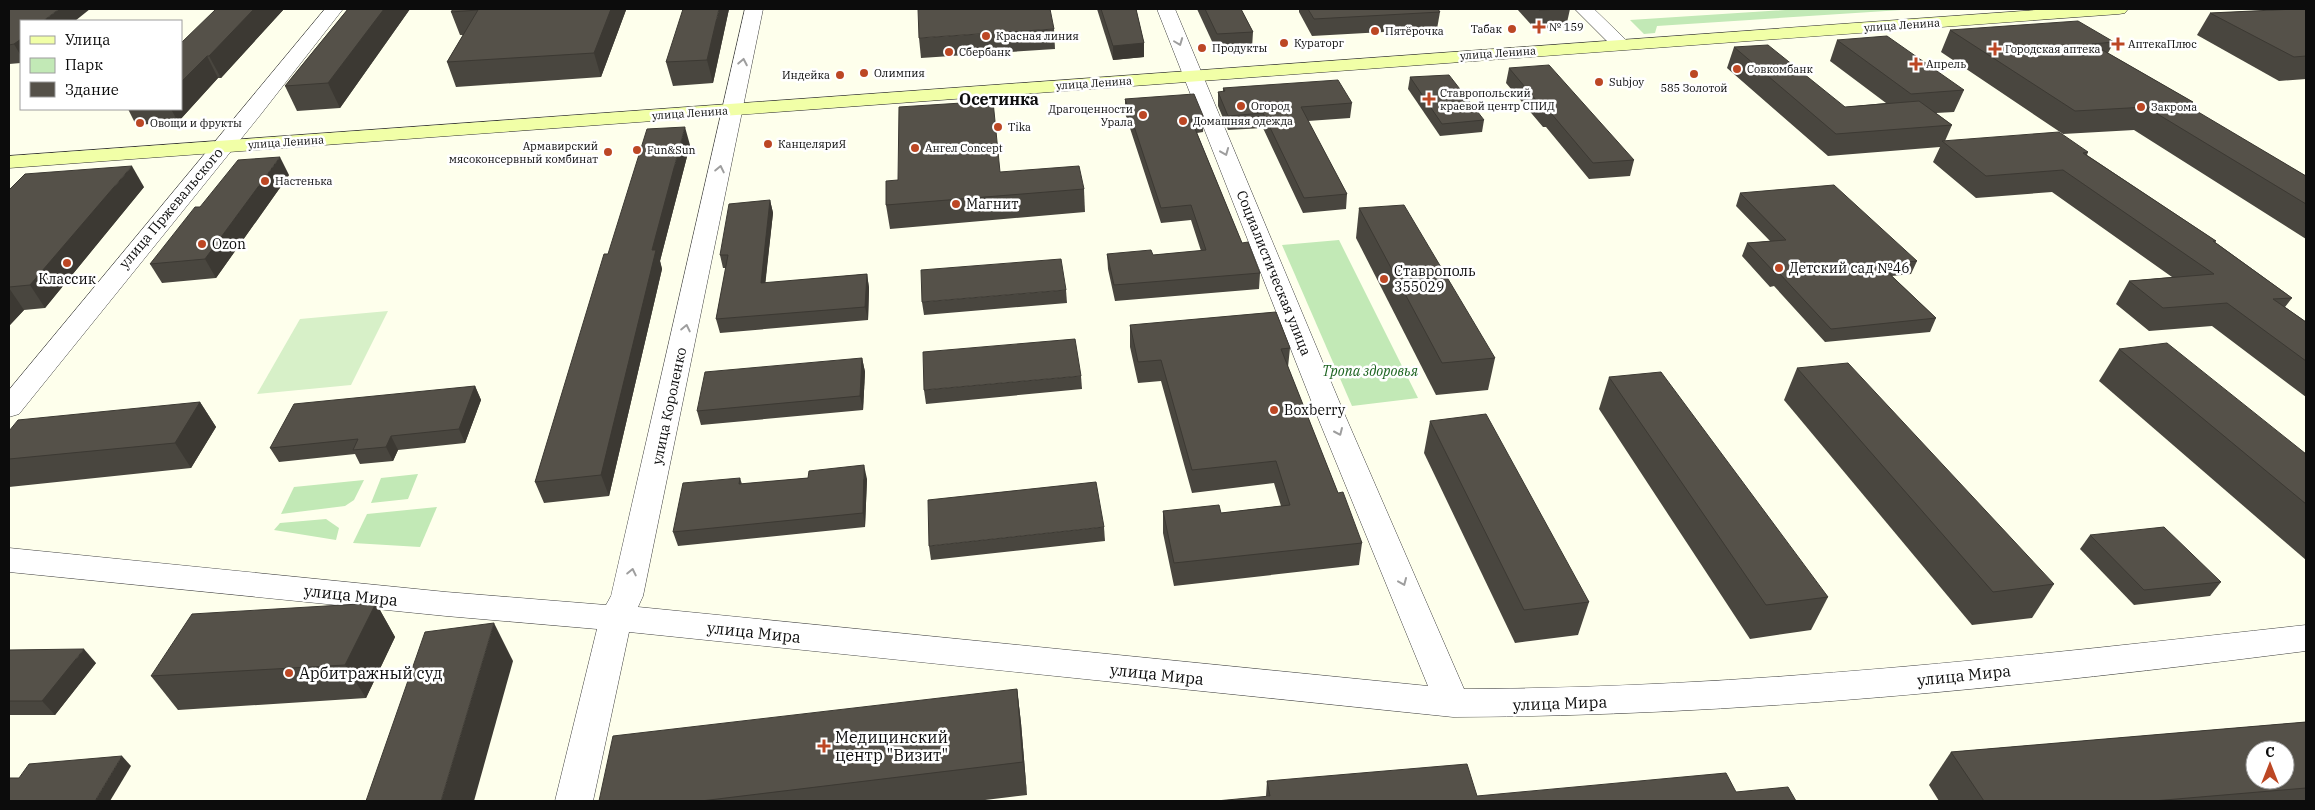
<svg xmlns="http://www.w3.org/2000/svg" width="2315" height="810" viewBox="0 0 2315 810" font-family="'IBM Plex Serif',serif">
<rect width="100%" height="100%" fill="#feffec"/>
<g fill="#c2e9b6">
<polygon points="1800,9 1917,9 1657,26 1655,33 1644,34 1630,20"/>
<polygon points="1339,240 1418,398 1352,406 1282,245"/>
<polygon points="418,474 408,499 371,503 381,478"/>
<polygon points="364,480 354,500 345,506 281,514 294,487"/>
<polygon points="437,507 420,547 353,543 367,514"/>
<polygon points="326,519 339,528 336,540 274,530 280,523"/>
</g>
<polygon fill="#d7f0c8" points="388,311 351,385 257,394 300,319"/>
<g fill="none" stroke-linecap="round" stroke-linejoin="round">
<g stroke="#3f3f3f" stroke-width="1">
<g id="street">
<polygon points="325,9 343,9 261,114 19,414 9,417 9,390"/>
<path d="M745 9H763L643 596 638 607 1428 686 1316 413 1157 9H1175L1344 413 1464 689C1747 688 2026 656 2306 625V651C2023 687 1739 716 1453 717L629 632 593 801H555L597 629 446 616 9 572V548L446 592 606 605 611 596Z"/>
<polygon points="1575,9 1594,9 1626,40 1629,44 1626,48 1614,48"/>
</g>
</g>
<g stroke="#2e2e2e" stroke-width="1">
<polygon id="secondary" points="2050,9 2128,9 2125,13 2119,14 9,168 9,156"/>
</g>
<use href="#street" fill="#fff" fill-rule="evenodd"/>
<use href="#secondary" fill="#f1ffa7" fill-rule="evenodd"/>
</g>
<g fill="#49463f">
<polygon points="9,9 21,21 21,63 9,64"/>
<polygon points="216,9 284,9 221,78 218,78 178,122 136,125 128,109 181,109"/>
<polygon points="348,9 410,9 340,108 297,111 285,86"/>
<polygon points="453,9 626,10 601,77 456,87 447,62 463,35 460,35 451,12"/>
<polygon points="729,9 713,83 673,86 666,62"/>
<polygon points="1097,9 1136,9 1144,43 1144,57 1113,60"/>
<polygon points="1197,9 1241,9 1253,32 1252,48 1216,50"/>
<polygon points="1299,9 1438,9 1440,12 1437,29 1312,36 1299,12"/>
<polygon points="1517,9 1570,9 1566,27 1535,29"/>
<polygon points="2306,9 2306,79 2279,81 2197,35 2210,13"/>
<polygon points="1054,29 1055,49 921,58 919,38"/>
<polygon points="1950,30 2114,42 2108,53 2193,102 2190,108 2306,176 2306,239 2134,130 2063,134 1941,52"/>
<polygon points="1837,40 1964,90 1954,112 1936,113 1952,125 1945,141 2088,152 2087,155 2216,241 2215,242 2292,298 2285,307 2306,322 2306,397 2212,326 2149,331 2116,304 2129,281 2172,277 2052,192 1976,198 1933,162 1940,147 1828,156 1727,68 1734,47 1845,107 1886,103 1830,61"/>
<polygon points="1509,68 1634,160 1630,176 1589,179 1546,127 1543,127 1506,83"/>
<polygon points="1410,77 1484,120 1482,132 1440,136 1408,89"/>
<polygon points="1223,88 1352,103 1350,118 1308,121 1347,194 1346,209 1303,213 1263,128 1228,130 1218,106 1218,92 1223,92"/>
<polygon points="1125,99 1204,118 1203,132 1197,133 1242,243 1260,273 1259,289 1115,301 1108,269 1107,254 1153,255 1201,251 1191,220 1161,223 1125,113"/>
<polygon points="690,145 660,261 662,269 609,496 544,503 535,482 608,254"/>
<polygon points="1000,172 1084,189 1085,212 890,229 886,205 898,180"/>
<polygon points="289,175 216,278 162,283 150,264 200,207"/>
<polygon points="144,187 45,308 24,310 9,326 9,190"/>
<polygon points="1740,193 1917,261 1911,274 1892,276 1936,318 1930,332 1825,342 1774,286 1770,287 1742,256 1747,243 1770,241 1736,206"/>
<polygon points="770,200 773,213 765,283 867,274 869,288 868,320 720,333 716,319 726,268 723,268 720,255"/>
<polygon points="1359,208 1495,358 1488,390 1436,395 1356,238"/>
<polygon points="1066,290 1067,303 924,315 922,302"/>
<polygon points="1130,325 1290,348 1288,367 1338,493 1362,543 1359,565 1174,586 1163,533 1163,511 1221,513 1281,506 1274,483 1192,493 1161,381 1138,383 1130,347"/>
<polygon points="2119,349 2306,454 2306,560 2099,381"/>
<polygon points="862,358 865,372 863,410 701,425 697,411"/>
<polygon points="1797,368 2054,584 2032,618 1972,625 1784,400"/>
<polygon points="1081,376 1082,389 926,404 924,390"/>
<polygon points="1609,377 1828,597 1811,630 1750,639 1599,409"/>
<polygon points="475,386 481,400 465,443 398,450 393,461 360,464 355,454 279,462 270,448"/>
<polygon points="200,402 216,427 191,468 9,487 9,431"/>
<polygon points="1430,421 1589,602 1578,635 1515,643 1424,453"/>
<polygon points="740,478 742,484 808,478 867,479 865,527 678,546 673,532"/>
<polygon points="1104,527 1105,541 931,560 929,546"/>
<polygon points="2090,535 2221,582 2210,596 2134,605 2080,549"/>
<polygon points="376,603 395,637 366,698 178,710 151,676"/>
<polygon points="9,650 96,663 55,715 9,715"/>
<polygon points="1017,689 1021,723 1027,795 977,801 599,801"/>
<polygon points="2306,722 2306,801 1939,801 1929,785 1951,752"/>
<polygon points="1267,781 1477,796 1736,792 1796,801 1266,796"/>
</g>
<g fill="#3c3933">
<polygon points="59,9 90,9 75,21 43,21"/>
<polygon points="254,9 284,9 221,78 209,56"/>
<polygon points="384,9 410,9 340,108 328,83"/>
<polygon points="611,9 626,9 626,10 601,77 594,53"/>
<polygon points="719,9 729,9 713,83 707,60"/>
<polygon points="21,39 21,56 14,44"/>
<polygon points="1144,43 1144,57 1113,60 1113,46"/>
<polygon points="207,56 218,78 178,122 171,109 181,109 181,82"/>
<polygon points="685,127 690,145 660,261 662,269 609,496 601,475 652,250"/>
<polygon points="280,157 289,175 216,278 205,259"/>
<polygon points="132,166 144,187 45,308 30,285"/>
<polygon points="770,200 773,213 764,296 761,283"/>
<polygon points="867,274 869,288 868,320 865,307"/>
<polygon points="9,288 24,310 9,326"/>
<polygon points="862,358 865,372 863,410 860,396"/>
<polygon points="475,386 481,400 465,443 459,429"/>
<polygon points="200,402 216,427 191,468 175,443"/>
<polygon points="391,436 398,450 393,461 386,447"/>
<polygon points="864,465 867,479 865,527 863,513"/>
<polygon points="376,603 395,637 366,698 345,665"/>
<polygon points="494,623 513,661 474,801 441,801"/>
<polygon points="84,649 96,663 55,715 42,701"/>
<polygon points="1017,689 1021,723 1027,795 1023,762"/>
<polygon points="122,756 131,766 110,801 95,801"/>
</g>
<g fill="#555149" stroke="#3c3933" fill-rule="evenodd">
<polygon points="9,9 59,9 43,21 21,21 21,39 14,44 9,45"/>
<polygon points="216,9 254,9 209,56 207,56 181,82 181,43"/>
<polygon points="348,9 384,9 328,83 285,86"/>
<polygon points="453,9 611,9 594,53 447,62 478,10 451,12"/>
<polygon points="683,9 719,9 707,60 666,62"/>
<polygon points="918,9 1050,9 1054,29 919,38"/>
<polygon points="1101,9 1136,9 1144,43 1113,46"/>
<polygon points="1205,9 1241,9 1253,32 1217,34"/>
<polygon points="1308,9 1438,9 1440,12 1314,19"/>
<polygon points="1538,9 1562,9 1539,10"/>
<polygon points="2296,9 2306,9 2306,56 2294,57 2210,13"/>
<polygon points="2078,21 2114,42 2092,44 2193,102 2183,103 2306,176 2306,204 2146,107 2075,111 1950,30"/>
<polygon points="1887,36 1964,90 1911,94 1837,40"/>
<polygon points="1768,45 1845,107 1919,101 1952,125 1836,134 1734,47"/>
<polygon points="1549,65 1634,160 1593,163 1550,112 1546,112 1509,68"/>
<polygon points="1449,75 1484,120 1442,124 1410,77"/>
<polygon points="1338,80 1352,103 1301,107 1347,194 1304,198 1263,113 1228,116 1218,92 1225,91 1223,88"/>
<polygon points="1194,94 1204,118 1191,119 1242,243 1248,242 1260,273 1114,285 1107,254 1151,250 1153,255 1206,250 1191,205 1161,208 1125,99"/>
<polygon points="993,101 1000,172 1079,166 1084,189 886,205 886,181 898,180 899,107"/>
<polygon points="685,127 652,250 656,250 601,475 535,482 604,254 608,254 647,129"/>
<polygon points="2059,132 2088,152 2083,153 2216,241 2213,241 2292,298 2273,299 2306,322 2306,361 2227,303 2163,308 2129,281 2214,274 2063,170 1986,176 1942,141"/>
<polygon points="280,157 205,259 150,264 195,207 200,207 238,160"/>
<polygon points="132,166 30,285 9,287 9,190 25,174"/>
<polygon points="1834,185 1917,261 1880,265 1936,318 1831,329 1779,273 1775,273 1747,243 1786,240 1740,193"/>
<polygon points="770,200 761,283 867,274 865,307 716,319 728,255 720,255 729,204"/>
<polygon points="1404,205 1495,358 1442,363 1359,208"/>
<polygon points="1061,259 1066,290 922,302 921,270"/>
<polygon points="1276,312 1290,348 1281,349 1338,493 1343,492 1362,543 1174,563 1163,511 1219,505 1221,513 1290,505 1276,461 1192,470 1161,360 1138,362 1130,325"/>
<polygon points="1075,339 1081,376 924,390 923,352"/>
<polygon points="2167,343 2306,454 2306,504 2119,349"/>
<polygon points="862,358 860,396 697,411 705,372"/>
<polygon points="1848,363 2054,584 1993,592 1797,368"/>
<polygon points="1661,372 1828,597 1766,605 1609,377"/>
<polygon points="475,386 459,429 391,436 386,447 353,450 358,439 270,448 294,404"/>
<polygon points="200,402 175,443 9,459 9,431 18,420"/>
<polygon points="1486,414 1589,602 1524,610 1430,421"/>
<polygon points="864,465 863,513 673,532 683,483 740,478 739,484 808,478 809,471"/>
<polygon points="1096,482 1104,527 929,546 928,500"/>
<polygon points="2164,527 2221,582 2144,590 2090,535"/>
<polygon points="376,603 345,665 151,676 192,614"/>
<polygon points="494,623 441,801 366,801 425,632"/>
<polygon points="84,649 42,701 9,701 9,650"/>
<polygon points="1017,689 1023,762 701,801 599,801 613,736"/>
<path d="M2306 722V788L2153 801H1984L1951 752ZM2255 750H2285V780H2255Z"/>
<polygon points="122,756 95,801 9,801 9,778 19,778 29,764"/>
<polygon points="1467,764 1477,796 1726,773 1736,792 1788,787 1796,801 1216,801 1270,796 1267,781"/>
</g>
<defs><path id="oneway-chevron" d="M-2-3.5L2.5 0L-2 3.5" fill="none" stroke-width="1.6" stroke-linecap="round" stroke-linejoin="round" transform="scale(1.25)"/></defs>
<g stroke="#9e9e9e">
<use href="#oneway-chevron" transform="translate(1179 42) rotate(69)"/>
<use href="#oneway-chevron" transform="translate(743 62) rotate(-79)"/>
<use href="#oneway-chevron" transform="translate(1225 152) rotate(68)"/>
<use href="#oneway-chevron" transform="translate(720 169) rotate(-78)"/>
<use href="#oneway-chevron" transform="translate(686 328) rotate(-78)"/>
<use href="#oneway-chevron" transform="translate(1339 432) rotate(66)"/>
<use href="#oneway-chevron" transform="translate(632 572) rotate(-78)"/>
<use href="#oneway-chevron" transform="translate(1403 582) rotate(67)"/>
</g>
<g fill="#bc4724" stroke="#fff" stroke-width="2">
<path d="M1536.5 19.5h5v5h5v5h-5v5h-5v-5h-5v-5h5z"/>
<circle cx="1512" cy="29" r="5"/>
<circle cx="1375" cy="31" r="5"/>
<circle cx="986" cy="36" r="5"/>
<circle cx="1284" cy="43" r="5"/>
<path d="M2115.5 36.5h5v5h5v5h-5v5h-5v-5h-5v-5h5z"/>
<circle cx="1202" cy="48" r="5"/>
<path d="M1992.5 41.5h5v5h5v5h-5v5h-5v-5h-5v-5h5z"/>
<circle cx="949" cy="52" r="5"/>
<path d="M1913.5 56.5h5v5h5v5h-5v5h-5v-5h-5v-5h5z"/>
<circle cx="1737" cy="69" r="5"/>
<circle cx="864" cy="73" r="5"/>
<circle cx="1694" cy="74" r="5"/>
<circle cx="840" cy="75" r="5"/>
<circle cx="1599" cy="82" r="5"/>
<path d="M1426.5 91.5h5v5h5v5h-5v5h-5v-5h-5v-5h5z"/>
<circle cx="1241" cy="106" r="5"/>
<circle cx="2141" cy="107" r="5"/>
<circle cx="1143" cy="115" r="5"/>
<circle cx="1183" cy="121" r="5"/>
<circle cx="140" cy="123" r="5"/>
<circle cx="998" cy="127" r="5"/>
<circle cx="768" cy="144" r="5"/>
<circle cx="915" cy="148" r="5"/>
<circle cx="637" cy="150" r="5"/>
<circle cx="608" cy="152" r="5"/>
<circle cx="265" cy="181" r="5"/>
<circle cx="956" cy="204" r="5"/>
<circle cx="202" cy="244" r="5"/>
<circle cx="67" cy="263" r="5"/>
<circle cx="1779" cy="268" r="5"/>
<circle cx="1384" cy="279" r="5"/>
<circle cx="1274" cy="410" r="5"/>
<circle cx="289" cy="673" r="5"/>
<path d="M821.5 738.5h5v5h5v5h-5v5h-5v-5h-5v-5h5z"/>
</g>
<g text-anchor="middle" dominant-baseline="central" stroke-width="5" stroke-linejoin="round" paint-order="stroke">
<g font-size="11" fill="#0c0c0c" stroke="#fff">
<text transform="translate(1902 25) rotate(-4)">улица Ленина</text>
<text transform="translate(1498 53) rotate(-4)">улица Ленина</text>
<text transform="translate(1094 83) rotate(-4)">улица Ленина</text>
<text transform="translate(690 113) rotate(-4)">улица Ленина</text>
<text transform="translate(286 142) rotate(-4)">улица Ленина</text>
</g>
<g font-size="11" fill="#0c0c0c" stroke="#fff" text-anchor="start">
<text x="1549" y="27">№ 159</text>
<text x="1502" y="29" text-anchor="end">Табак</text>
<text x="1385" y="31">Пятёрочка</text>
<text x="996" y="36">Красная линия</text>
<text x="1294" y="43">Кураторг</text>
<text x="2128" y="44">АптекаПлюс</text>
<text x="1212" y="48">Продукты</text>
<text x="2005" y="49">Городская аптека</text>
<text x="959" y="52">Сбербанк</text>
<text x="1926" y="64">Апрель</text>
<text x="1747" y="69">Совкомбанк</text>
<text x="874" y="73">Олимпия</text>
<text x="830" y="75" text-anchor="end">Индейка</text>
<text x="1609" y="82">Subjoy</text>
<text x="1694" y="88" text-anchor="middle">585 Золотой</text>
<text x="1440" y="93">Ставропольский<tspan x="1440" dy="13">краевой центр СПИД</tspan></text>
<text x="1251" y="106">Огород</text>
<text x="2151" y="107">Закрома</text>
<text x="1133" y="109" text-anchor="end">Драгоценности<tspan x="1133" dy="13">Урала</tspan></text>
<text x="1193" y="121">Домашняя одежда</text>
<text x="150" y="123">Овощи и фрукты</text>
<text x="1008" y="127">Tika</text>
<text x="778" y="144">КанцеляриЯ</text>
<text x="598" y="146" text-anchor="end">Армавирский<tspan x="598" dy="13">мясоконсервный комбинат</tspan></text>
<text x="925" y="148">Ангел Concept</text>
<text x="647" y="150">Fun&amp;Sun</text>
<text x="275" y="181">Настенька</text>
</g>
<g font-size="14" fill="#0c0c0c" stroke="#fff" text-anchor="start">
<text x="966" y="204">Магнит</text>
<text x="212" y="244">Ozon</text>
<text x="1789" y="268">Детский сад №46</text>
<text x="1394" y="271">Ставрополь<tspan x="1394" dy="16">355029</tspan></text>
<text x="67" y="279" text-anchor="middle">Классик</text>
<text x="1284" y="410">Boxberry</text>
</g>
<g font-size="14" fill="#0c0c0c" stroke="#fff">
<text transform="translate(171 208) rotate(-50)">улица Пржевальского</text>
<text transform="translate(1274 273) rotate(68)">Социалистическая улица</text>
<text transform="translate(669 406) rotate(-78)">улица Короленко</text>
</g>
<g font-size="14" font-style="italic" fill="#1d6421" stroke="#fff">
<text x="1370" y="371">Тропа здоровья</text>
</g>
<g font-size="16" font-weight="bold" fill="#0c0c0c" stroke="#fff">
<text x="999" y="99">Осетинка</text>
</g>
<g font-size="16" fill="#0c0c0c" stroke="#fff">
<text transform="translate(351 595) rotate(6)">улица Мира</text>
<text transform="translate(754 632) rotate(6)">улица Мира</text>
<text transform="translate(1157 674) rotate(6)">улица Мира</text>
<text transform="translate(1964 675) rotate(-6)">улица Мира</text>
<text transform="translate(1560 703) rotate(-2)">улица Мира</text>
</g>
<g font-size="16" fill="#0c0c0c" stroke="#fff" text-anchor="start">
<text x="299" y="673">Арбитражный суд</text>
<text x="835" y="737">Медицинский<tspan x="835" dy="18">центр "Визит"</tspan></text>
</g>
</g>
<rect width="2315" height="810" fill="none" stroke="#0c0c0c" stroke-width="20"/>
<rect x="20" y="20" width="162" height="90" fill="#ffffff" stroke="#9e9e9e"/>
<rect x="30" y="36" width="25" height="8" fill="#f1ffa7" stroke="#9e9e9e"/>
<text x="65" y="45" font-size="15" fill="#0c0c0c">Улица</text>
<rect x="30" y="58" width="25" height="15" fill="#c2e9b6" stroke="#9e9e9e"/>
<text x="65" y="70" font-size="15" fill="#0c0c0c">Парк</text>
<rect x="30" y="82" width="25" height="15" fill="#555149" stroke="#9e9e9e"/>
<text x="65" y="95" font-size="15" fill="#0c0c0c">Здание</text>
<g transform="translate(2270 765)"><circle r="24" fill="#ffffff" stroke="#9e9e9e"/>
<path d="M0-4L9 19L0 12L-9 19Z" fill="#bc4724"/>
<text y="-8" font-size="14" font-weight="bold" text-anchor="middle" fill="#0c0c0c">С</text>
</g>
</svg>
